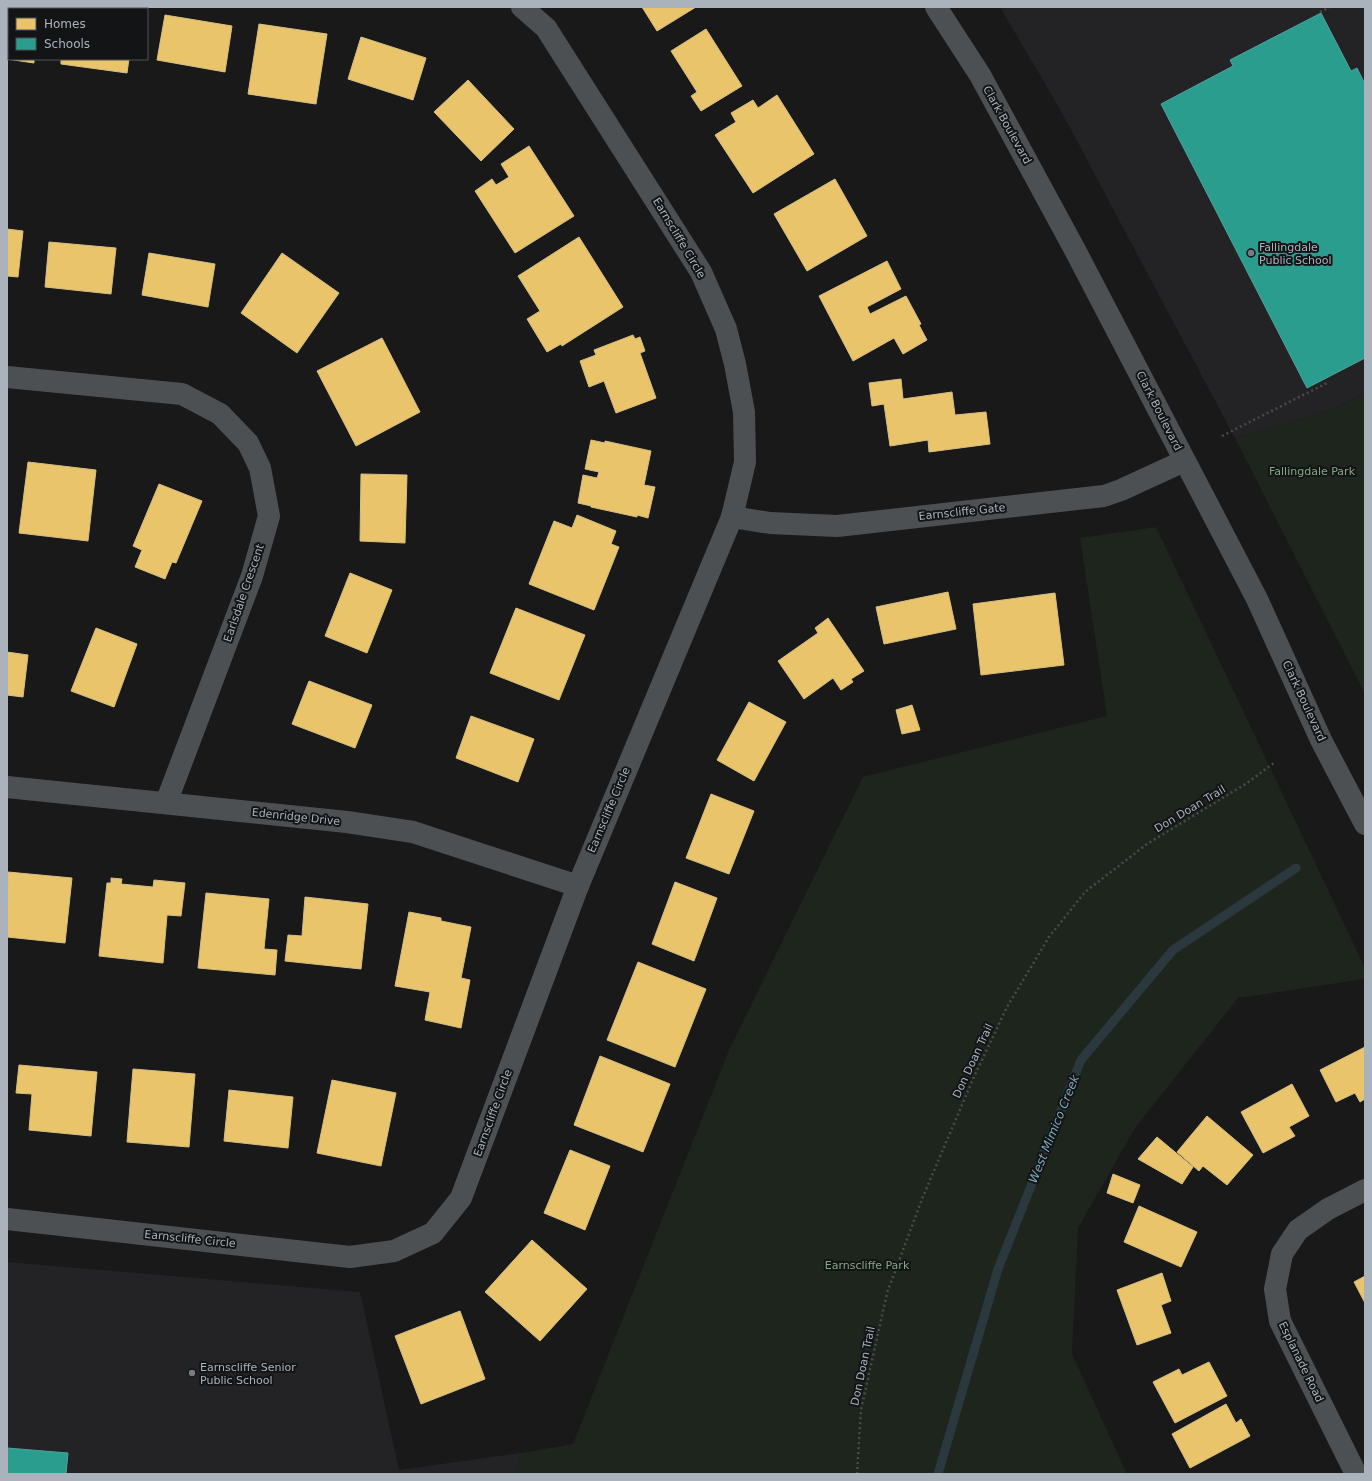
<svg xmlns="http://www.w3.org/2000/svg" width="1372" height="1481" viewBox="0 0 1372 1481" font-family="'DejaVu Sans',sans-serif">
<rect width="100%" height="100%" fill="#19191a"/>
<g fill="#232326">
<polygon points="1000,7 1365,7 1365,394 1332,410 1235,438 1061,111"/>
<polygon points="7,1262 360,1292 399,1470 521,1453 517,1474 7,1474"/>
</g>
<g fill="#1d251d">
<polygon points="1365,394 1365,694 1235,438 1332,410"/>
<polygon points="1156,527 1365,968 1365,979 1238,998 1135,1128 1078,1228 1072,1354 1127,1474 517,1474 521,1453 573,1444 729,1050 863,777 1107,716 1080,538"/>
</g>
<g fill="#e9c46a" stroke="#d6bf83">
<polygon points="7,7 42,7 42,9 9,9 9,59 34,59 34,63 7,59 8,21 7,21"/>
<rect x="69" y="7" width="68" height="2"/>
<polygon points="642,7 696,7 657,31"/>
<polygon points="165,15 232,26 225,72 157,60"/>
<polygon points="259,24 327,34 316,104 248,94"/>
<polygon points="706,29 742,86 701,111 691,96 697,92 671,51"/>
<polygon points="361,37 426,58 413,100 348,79"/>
<polygon points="61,59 129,59 127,73 61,64"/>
<polygon points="468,80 514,129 481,161 434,112"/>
<polygon points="777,95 814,154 753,193 715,135 736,122 731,113 753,100 758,108"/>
<polygon points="529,146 574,216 515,253 475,191 492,179 496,185 509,177 501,164"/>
<polygon points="835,179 867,236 807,271 774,214"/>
<polygon points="7,229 23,231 18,277 7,276"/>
<polygon points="579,237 623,307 562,346 561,344 547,352 527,319 540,311 518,276"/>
<polygon points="49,242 116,248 111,294 45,287"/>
<polygon points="149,253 215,264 208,307 142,295"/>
<polygon points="282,253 339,293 297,353 241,313"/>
<polygon points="887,261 901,289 867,307 870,314 906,296 921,324 919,325 927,340 903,354 894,338 853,361 819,296"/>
<polygon points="633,335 635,339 640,337 645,351 640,353 656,398 616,413 604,381 589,387 580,361 596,355 594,350"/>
<polygon points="382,338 420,412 356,446 317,371"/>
<polygon points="901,379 903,399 952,392 955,415 986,412 990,444 929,452 928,440 890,446 884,404 872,406 869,383"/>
<polygon points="591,440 605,443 605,441 651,451 644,485 655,487 648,518 637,515 637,517 591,507 591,506 578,503 583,475 597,478 599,472 585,469"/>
<polygon points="28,462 96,470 88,541 19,533"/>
<polygon points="361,474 407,475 405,543 360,541"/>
<polygon points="159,484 202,501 176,563 172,562 165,579 135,567 142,550 133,546"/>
<polygon points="577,515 616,531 611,544 619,547 594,610 529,584 554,521 572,528"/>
<polygon points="350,573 392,590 367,653 325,636"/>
<polygon points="948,592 956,629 884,644 876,607"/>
<polygon points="1055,593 1064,665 981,675 973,604"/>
<polygon points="516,608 585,635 559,700 490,673"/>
<polygon points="828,618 864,671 851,679 853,682 841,690 833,678 804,699 778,661 818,633 815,628"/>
<polygon points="96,628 137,644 114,707 71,691"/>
<polygon points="7,652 28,655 23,697 7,695"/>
<polygon points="309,681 372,705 355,748 292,724"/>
<polygon points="749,702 786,722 754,781 717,760"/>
<polygon points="912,705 920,730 902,734 896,710"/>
<polygon points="471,716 534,739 518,782 456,758"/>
<polygon points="711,794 754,811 729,874 686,858"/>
<polygon points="8,872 72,878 65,943 7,937"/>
<polygon points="111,878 122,879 121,884 153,887 154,880 185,883 181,916 167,915 163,963 99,956 107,883 111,883"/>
<polygon points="675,882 717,898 694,961 652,944"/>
<polygon points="206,893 269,899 264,949 277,950 275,975 198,968"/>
<polygon points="305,897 368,904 361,969 285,961 288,935 302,936"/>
<polygon points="409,912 441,918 441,921 471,927 461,978 470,980 461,1028 425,1020 430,992 395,986"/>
<polygon points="638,962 706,989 675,1067 607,1040"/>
<polygon points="1365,1047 1365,1099 1360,1102 1355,1093 1336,1102 1320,1070"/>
<polygon points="600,1056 670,1084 643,1152 574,1125"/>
<polygon points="19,1065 97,1072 91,1136 29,1130 32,1094 16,1093"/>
<polygon points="133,1069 195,1074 189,1147 127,1142"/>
<polygon points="332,1080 396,1093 381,1166 317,1153"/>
<polygon points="1292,1084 1309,1116 1289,1127 1295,1136 1263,1153 1241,1112"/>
<polygon points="229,1090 293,1097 288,1148 224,1141"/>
<polygon points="1207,1116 1253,1155 1227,1185 1203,1166 1199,1171 1177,1152"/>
<polygon points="1157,1137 1193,1167 1182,1184 1138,1159"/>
<polygon points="570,1150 610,1166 585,1230 544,1213"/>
<polygon points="1113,1174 1140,1185 1133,1203 1107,1193"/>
<polygon points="1139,1206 1197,1232 1181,1267 1124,1242"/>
<polygon points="532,1240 587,1289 540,1341 485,1292"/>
<polygon points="1162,1273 1171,1301 1161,1305 1171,1333 1137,1345 1117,1290"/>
<polygon points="1365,1276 1365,1303 1354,1282"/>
<polygon points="460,1311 485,1379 421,1404 395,1336"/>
<polygon points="1209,1362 1227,1396 1175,1423 1153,1382 1179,1369 1182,1375"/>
<polygon points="1226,1404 1236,1423 1241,1419 1250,1436 1190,1468 1172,1434"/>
</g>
<g fill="#2a9d8f" stroke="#50a39c">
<polygon points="1321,13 1351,71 1357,68 1365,84 1365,358 1307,388 1161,104 1233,66 1230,60"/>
<polygon points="7,1448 68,1453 66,1474 7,1474"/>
</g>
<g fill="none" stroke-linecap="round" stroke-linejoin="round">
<polyline stroke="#2b383d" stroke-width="9" points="938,1474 998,1269 1081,1060 1173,950 1296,868"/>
<g stroke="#494b4e" stroke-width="2.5" stroke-dasharray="2 3" stroke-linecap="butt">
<polyline points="1320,12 1330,7"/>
<polyline points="1222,436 1327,383"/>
<polyline points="857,1474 861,1410 887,1293 922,1199 973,1079 1007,1007 1049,937 1085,892 1147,844 1247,783 1274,763"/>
</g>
<g stroke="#4d5053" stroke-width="22">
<polyline points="7,377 182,394 220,414 248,443 260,468 269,516 252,576 166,803"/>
<polyline points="732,517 770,523 837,526 1104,496 1121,490 1184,461"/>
<polyline points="7,787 347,822 413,832 578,886"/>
<polyline points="7,1219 350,1257 394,1251 433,1233 461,1198 578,886 732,517 745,462 744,412 735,364 726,329 701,272 546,28 522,7"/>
<polyline points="1356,1474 1280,1321 1275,1289 1282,1254 1298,1230 1328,1209 1365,1190"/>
</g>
<polyline stroke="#4d5053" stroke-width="22" points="936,7 980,75 1075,250 1257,599 1321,740 1365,824"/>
</g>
<g fill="#777c83" stroke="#131416" stroke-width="1.5">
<circle cx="1251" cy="253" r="4"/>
<circle cx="192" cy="1373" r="4"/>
</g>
<g text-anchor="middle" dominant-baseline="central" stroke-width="4" stroke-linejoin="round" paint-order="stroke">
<g font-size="11" fill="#aab2bc" stroke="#131416">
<text transform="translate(1007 125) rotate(61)">Clark Boulevard</text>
<text transform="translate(679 238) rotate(59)">Earnscliffe Circle</text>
<text transform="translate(1159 411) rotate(63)">Clark Boulevard</text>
<text transform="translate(962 512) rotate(-6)">Earnscliffe Gate</text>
<text transform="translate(244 593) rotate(-71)">Earlsdale Crescent</text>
<text transform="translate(1304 701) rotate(65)">Clark Boulevard</text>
<text transform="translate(1190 809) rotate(-31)">Don Doan Trail</text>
<text transform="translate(609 810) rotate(-67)">Earnscliffe Circle</text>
<text transform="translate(296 817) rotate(6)">Edenridge Drive</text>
<text transform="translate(973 1061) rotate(-65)">Don Doan Trail</text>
<text transform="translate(493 1113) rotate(-70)">Earnscliffe Circle</text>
<text transform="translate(190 1239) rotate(6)">Earnscliffe Circle</text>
<text transform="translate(1301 1362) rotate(64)">Esplanade Road</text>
<text transform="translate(863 1366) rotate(-78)">Don Doan Trail</text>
</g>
<g font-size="11" fill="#aab2bc" stroke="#131416" text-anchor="start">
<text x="1259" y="247">Fallingdale<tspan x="1259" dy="13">Public School</tspan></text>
<text x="200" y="1367">Earnscliffe Senior<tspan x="200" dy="13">Public School</tspan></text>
</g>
<g font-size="11" fill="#84a87f" stroke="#131416">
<text x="1312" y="471">Fallingdale Park</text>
<text x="867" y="1265">Earnscliffe Park</text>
</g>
<g font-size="12" font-style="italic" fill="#7ea8b9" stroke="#131416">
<text transform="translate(1054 1129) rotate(-68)">West Mimico Creek</text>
</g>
</g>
<rect width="1372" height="1481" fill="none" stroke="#aab2bc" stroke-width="16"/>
<rect x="8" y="8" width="140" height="52" fill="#131416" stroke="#4f5358"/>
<rect x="16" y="18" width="20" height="12" fill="#e9c46a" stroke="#4f5358"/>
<text x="44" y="28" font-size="12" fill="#aab2bc">Homes</text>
<rect x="16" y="38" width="20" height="12" fill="#2a9d8f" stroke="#4f5358"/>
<text x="44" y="48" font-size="12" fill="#aab2bc">Schools</text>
</svg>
